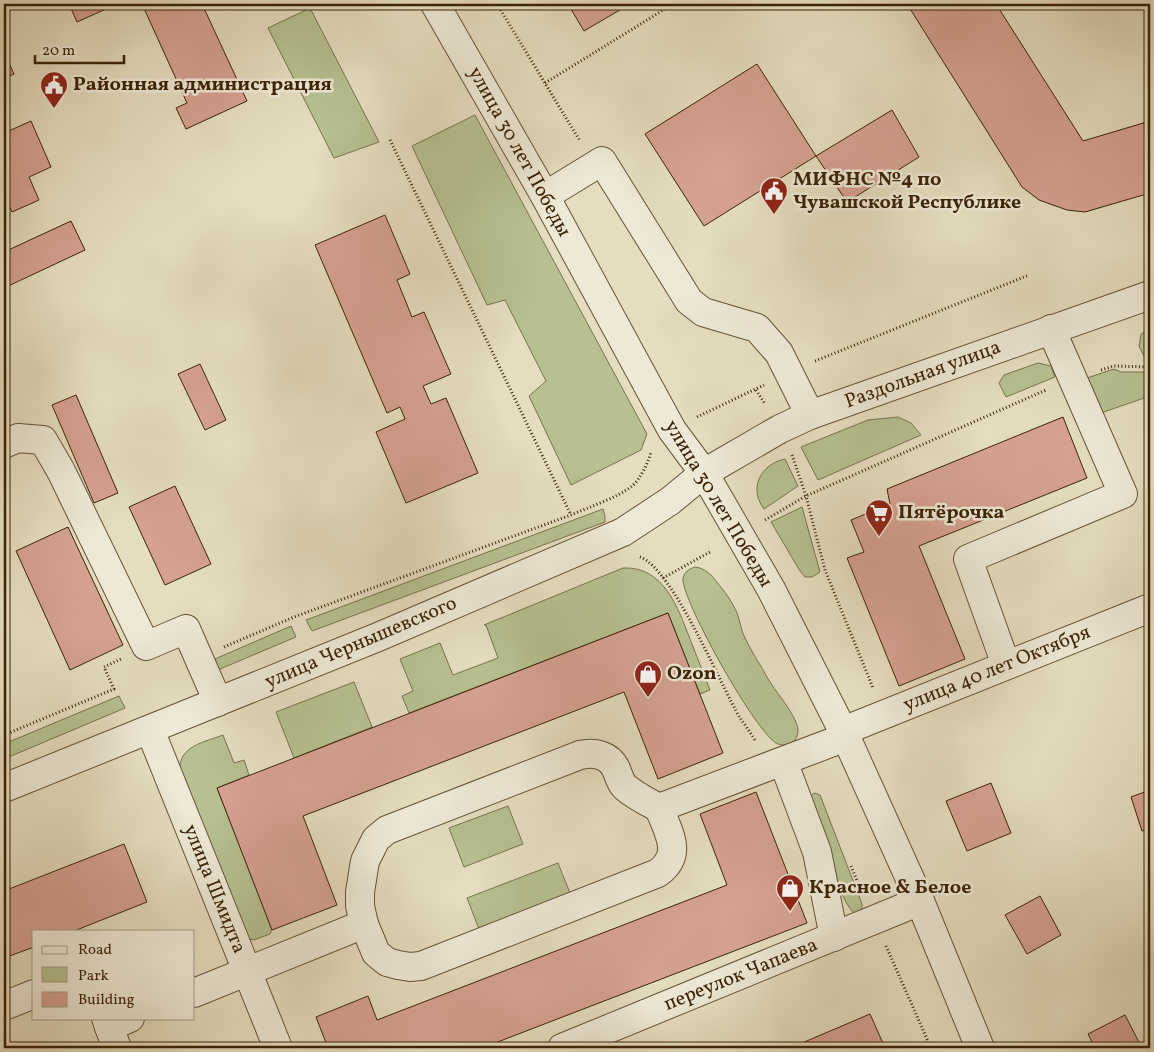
<svg xmlns="http://www.w3.org/2000/svg" width="1154" height="1052" viewBox="0 0 1154 1052" font-family="Vollkorn,serif">
<rect width="100%" height="100%" fill="#e5ddc0"/>
<filter id="stains"><feTurbulence type="fractalNoise" baseFrequency=".004" numOctaves="4"/><feColorMatrix values="0 0 0 0 .2 0 0 0 0 .09 0 0 0 0 .02 0 0 0 .5 -.17"/></filter>
<radialGradient id="worn" r=".72"><stop offset=".6" stop-color="#630" stop-opacity="0"/><stop offset="1" stop-color="#630" stop-opacity=".3"/></radialGradient>
<g fill="#b6c091" stroke="#78724c">
<polygon points="310,8 379,142 334,158 268,28"/>
<polygon points="475,115 647,434 641,450 571,485 529,396 546,381 505,300 487,305 412,146"/>
<polygon points="1150,329 1150,358 1146,360 1139,346 1141,334"/>
<polygon points="1038,363 1051,366 1055,377 1006,397 999,383 1004,375"/>
<polygon points="1114,369 1121,372 1150,372 1150,396 1095,415 1081,380"/>
<polygon points="898,417 911,423 921,435 818,480 801,447 868,420"/>
<path d="M785 459 798 486 764 509C748 488 761 464 785 459Z"/>
<polygon points="802,507 820,572 812,577 805,577 800,571 771,522"/>
<polygon points="603,509 605,516 605,522 312,631 306,620"/>
<path d="M695 567C704 568 711 574 716 581 724 591 732 601 737 613 740 621 741 630 745 638 751 651 760 664 767 677 776 693 791 708 797 725 799 730 798 735 795 740 792 745 785 746 778 744 758 737 682 601 683 579 684 572 689 569 695 567Z"/>
<path d="M623 568C664 566 678 608 690 639 697 656 703 673 710 690L700 694 668 613 409 713 402 696 413 691 400 659 440 643 453 675 498 658 486 625H484Z"/>
<polygon points="291,626 296,637 213,672 208,662"/>
<polygon points="354,682 372,727 294,758 276,712"/>
<polygon points="119,696 125,708 4,759 4,744"/>
<path d="M223 735 234 763 244 760 249 775 217 788 272 930 270 934 254 940 248 939 180 769C179 746 205 742 223 735Z"/>
<path d="M814 793 820 795 862 904V908L859 912 855 913C840 907 816 815 811 796Z"/>
<polygon points="508,806 523,844 464,867 449,828"/>
<polygon points="558,863 570,893 479,929 467,898"/>
</g>
<g fill="#d5a192" stroke="#3a2306">
<polygon points="69,4 117,4 77,22"/>
<polygon points="142,4 202,4 247,101 186,129 176,108 187,103"/>
<polygon points="568,4 630,4 584,31"/>
<polygon points="907,4 996,4 1083,141 1150,121 1150,193 1085,212 1067,210 1039,200 1022,187"/>
<polygon points="4,52 14,74 4,78"/>
<polygon points="757,64 816,156 704,226 645,134"/>
<polygon points="892,110 919,157 847,202 816,156"/>
<polygon points="31,121 51,167 29,177 39,200 12,212 4,194 4,133"/>
<polygon points="385,215 410,274 397,280 412,317 424,312 451,374 423,386 431,404 446,398 478,473 406,503 376,432 405,419 400,407 387,413 315,245"/>
<polygon points="71,221 85,250 4,288 4,252"/>
<polygon points="200,364 226,420 205,430 178,374"/>
<polygon points="76,395 118,493 94,503 52,405"/>
<polygon points="1063,417 1087,478 919,546 965,659 899,686 847,558 864,552 851,520 890,504 887,489"/>
<polygon points="175,486 211,564 165,585 129,507"/>
<polygon points="68,527 123,645 70,670 16,551"/>
<polygon points="668,613 723,753 658,779 624,692 303,816 337,905 272,930 217,788"/>
<polygon points="991,783 1011,833 967,851 946,801"/>
<polygon points="1150,790 1150,829 1142,831 1131,797"/>
<polygon points="756,792 807,923 482,1048 328,1048 316,1017 368,996 377,1020 727,885 700,814"/>
<polygon points="124,844 147,902 74,931 34,931 34,947 4,958 4,891"/>
<polygon points="1040,896 1061,935 1027,954 1005,915"/>
<polygon points="870,1014 885,1048 804,1048 802,1043"/>
<polygon points="1125,1015 1142,1048 1095,1048 1088,1034"/>
</g>
<g fill="none" stroke-linecap="round" stroke-linejoin="round">
<g stroke="#655234" stroke-width="30">
<g id="minor">
<polyline points="435,4 545,196 672,430 704,473 771,589 846,737 920,901 980,1048"/>
<polyline points="545,196 602,161 689,301 703,312 757,328 779,353 810,415"/>
<polyline points="4,444 18,438 43,440 61,471 146,646 186,629 218,702"/>
<polyline points="1006,665 968,559 1123,494 1051,329"/>
<polyline points="150,730 278,1048"/>
<polyline points="843,731 1150,608"/>
<polyline points="783,761 817,852 834,937"/>
<polyline points="4,788 378,637 623,532 670,501 704,473 780,429 810,415 1150,295"/>
<path d="M659 808C668 832 684 854 658 873L421 966 410 967 398 965 387 962 376 953 364 924 360 906V892L365 861 376 839 387 830 580 755C594 752 609 754 616 769 619 776 620 782 625 787 635 796 648 802 659 808L846 737"/>
<polyline points="194,993 364,924"/>
<polyline points="4,1006 34,994"/>
<polyline points="106,1018 109,1027 130,1018"/>
<polyline points="109,1027 117,1048"/>
<polyline points="562,1048 920,901"/>
</g>
</g>
<g stroke="#3a2306" stroke-width="3" stroke-dasharray="1 2.5" stroke-linecap="butt">
<polyline points="497,4 580,141"/>
<polyline points="545,83 673,4"/>
<polyline points="390,140 571,515"/>
<polyline points="815,361 1029,275"/>
<polyline points="1101,370 1114,366 1150,367"/>
<polyline points="756,390 765,404"/>
<polyline points="697,417 764,385"/>
<polyline points="792,455 806,496 825,570 873,688"/>
<polyline points="765,520 806,496 1046,390"/>
<path d="M640 557C673 569 720 684 740 718 745 725 750 732 755 740"/>
<polyline points="663,578 710,552"/>
<path d="M224 647 294 617 571 515C589 507 617 498 632 486 640 480 649 461 651 452"/>
<polyline points="4,735 114,689 104,667 121,659"/>
<polyline points="851,866 863,895"/>
<polyline points="886,946 931,1048"/>
</g>
<use href="#minor" stroke="#eee9d6" stroke-width="28"/>
</g>
<defs>
<g id="civic-pin" transform="scale(1.4375)"><path d="M0 17L-7.5 6A9.5 9.5 0 1 1 7.5 6Z" fill="#8f2418" stroke="#eee9d6"/><path d="M-.6-6.5H3V-4.5H.6V-3L4-1V1h2V6H-6V1h2V-1L-.6-3ZM-1.2 2.5V6h2.4V2.5Z" fill="#fff"/></g>
<g id="supermarket-pin" transform="scale(1.4375)"><path d="M0 17L-7.5 6A9.5 9.5 0 1 1 7.5 6Z" fill="#8f2418" stroke="#eee9d6"/><path d="M-6-5.5h2.5l.6 2H6L4.5 2H-2.5L-4.4-4H-6ZM-1.5 3.2a1.3 1.3 0 1 0 .1 0ZM3 3.2a1.3 1.3 0 1 0 .1 0Z" fill="#fff"/></g>
<g id="shop-pin" transform="scale(1.4375)"><path d="M0 17L-7.5 6A9.5 9.5 0 1 1 7.5 6Z" fill="#8f2418" stroke="#eee9d6"/><path d="M-5-2.5h2.3a2.7 3.5 0 0 1 5.4 0H5L5.5 6h-11ZM-1.5-2.5h3a1.5 2.3 0 0 0-3 0Z" fill="#fff"/></g>
</defs>
<g fill-rule="evenodd">
<use href="#civic-pin" x="54" y="85"/>
<use href="#civic-pin" x="774" y="191"/>
<use href="#supermarket-pin" x="879" y="513"/>
<use href="#shop-pin" x="648" y="674"/>
<use href="#shop-pin" x="790" y="888"/>
</g>
<g text-anchor="middle" dominant-baseline="central" stroke-width="5" stroke-linejoin="round" paint-order="stroke">
<g font-size="20" font-weight="bold" fill="#3a2306" stroke="#eee9d6" text-anchor="start">
<text x="73" y="85">Районная администрация</text>
<text x="793" y="180">МИФНС №4 по<tspan x="793" dy="23">Чувашской Республике</tspan></text>
<text x="898" y="513">Пятёрочка</text>
<text x="667" y="674">Ozon</text>
<text x="809" y="888">Красное &amp; Белое</text>
</g>
<g font-size="20" fill="#3a2306" stroke="#eee9d6">
<text transform="translate(519 152) rotate(61)">улица 30 лет Победы</text>
<text transform="translate(923 375) rotate(-20)">Раздольная улица</text>
<text transform="translate(718 504) rotate(59)">улица 30 лет Победы</text>
<text transform="translate(361 643) rotate(-23)">улица Чернышевского</text>
<text transform="translate(997 669) rotate(-22)">улица 40 лет Октября</text>
<text transform="translate(214 889) rotate(68)">улица Шмидта</text>
<text transform="translate(741 975) rotate(-22)">переулок Чапаева</text>
</g>
</g>
<rect width="1154" height="1052" fill="none" stroke="#e5ddc0" stroke-width="20"/>
<rect x="5" y="5" width="1144" height="1042" fill="none" stroke="#3a2306" stroke-width="2.5"/>
<rect x="10" y="10" width="1134" height="1032" fill="none" stroke="#3a2306"/>
<rect x="32" y="930" width="162" height="90" fill="#eee9d6" stroke="#a69a83"/>
<rect x="42" y="946" width="25" height="8" fill="#eee9d6" stroke="#a69a83"/>
<text x="78" y="954" font-size="15" fill="#3a2306">Road</text>
<rect x="42" y="967" width="25" height="15" fill="#b6c091" stroke="#a69a83"/>
<text x="78" y="980" font-size="15" fill="#3a2306">Park</text>
<rect x="42" y="992" width="25" height="15" fill="#d5a192" stroke="#a69a83"/>
<text x="78" y="1004" font-size="15" fill="#3a2306">Building</text>
<path d="M35 55v8h89v-8" fill="none" stroke="#3a2306" stroke-width="2.5"/>
<text x="42" y="55" font-size="15" fill="#3a2306" stroke="#eee9d6" stroke-width="4" paint-order="stroke">20 m</text>
<rect width="100%" height="100%" filter="url(#stains)"/>
<rect width="100%" height="100%" fill="url(#worn)"/>
</svg>
